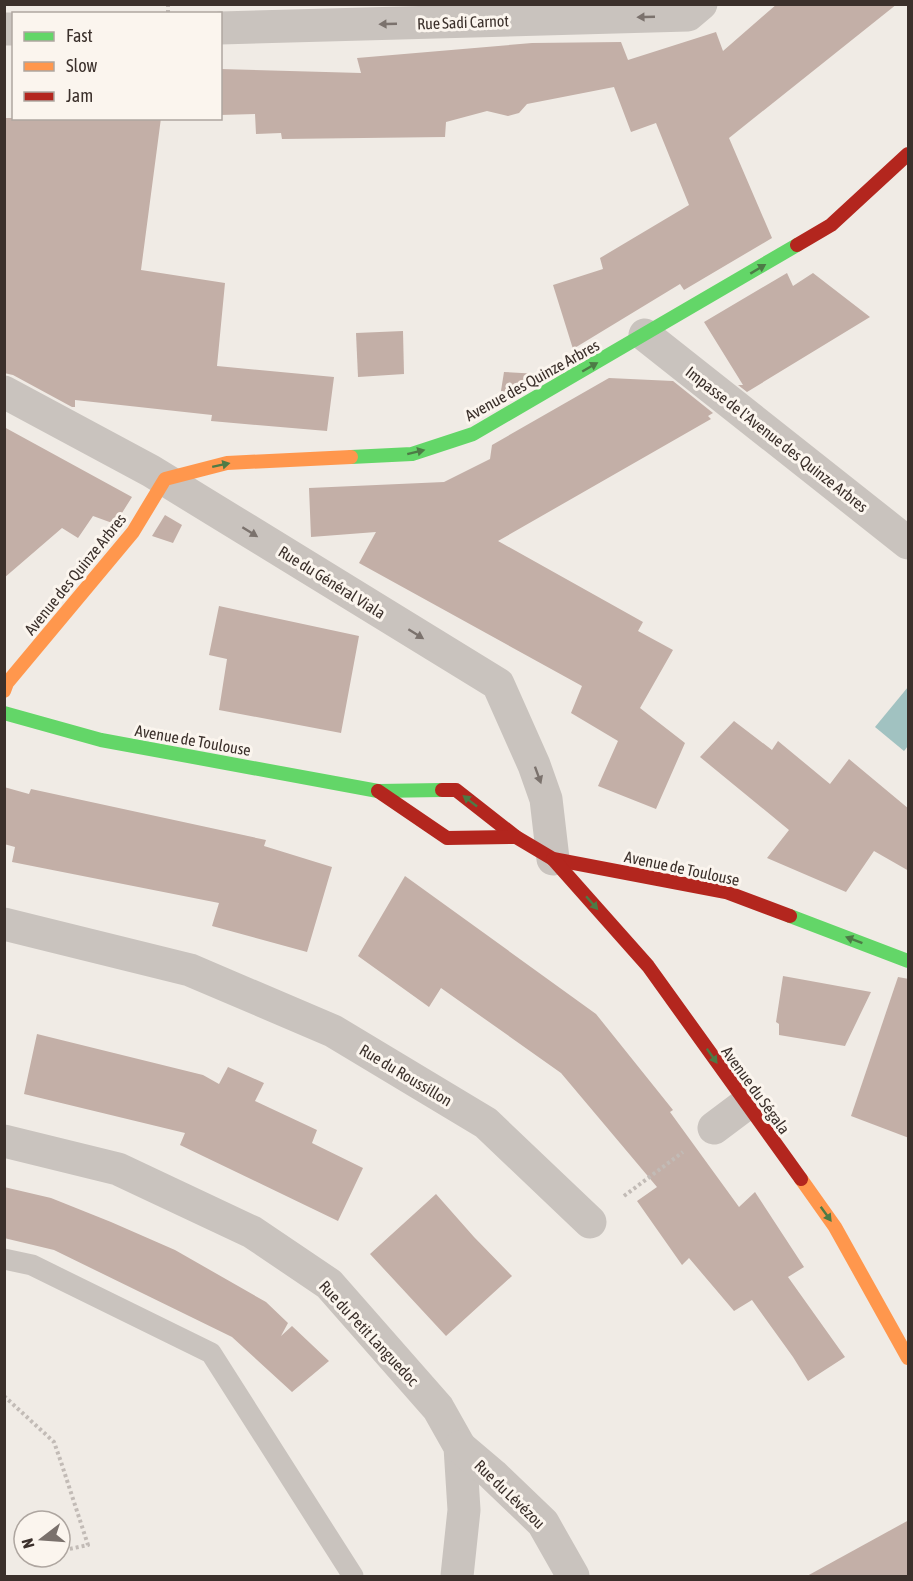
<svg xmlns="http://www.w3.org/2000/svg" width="913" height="1581" viewBox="0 0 913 1581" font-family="'Asap Condensed',sans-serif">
<rect width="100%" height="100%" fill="#f0ebe5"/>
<polygon fill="#a1c2c1" points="908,687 908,746 904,751 875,727"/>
<g fill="#c3afa7">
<polygon points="777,4 897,4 729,138 772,238 684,290 680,284 573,349 553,285 603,269 600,258 689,205 656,123 631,132 614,87 527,104 519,113 508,116 487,111 446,122 445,137 282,139 281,133 256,134 255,114 220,115 220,69 361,73 357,58 532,43 621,42 628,60 716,32 723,51"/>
<polygon points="4,118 161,118 141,270 225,283 217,366 334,377 327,431 211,421 212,415 75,400 75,407 72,407 13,375 4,373"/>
<polygon points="787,273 793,286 813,273 870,317 747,392 738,385 743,385 704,322"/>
<polygon points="403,331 404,374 358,377 356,333"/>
<polygon points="504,372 540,374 500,397"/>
<polygon points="609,378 673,381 713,413 708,416 711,419 498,541 643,622 638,631 673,650 640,708 685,743 656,809 598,786 618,741 571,713 582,686 359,563 376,532 311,537 309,488 444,482 490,459 492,445"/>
<polygon points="4,427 132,497 115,524 93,516 78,538 62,528 4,578"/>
<polygon points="165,515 182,525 173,543 152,536"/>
<polygon points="219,606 359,636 341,733 219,710 227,659 209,655"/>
<polygon points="734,721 772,750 778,741 830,784 849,759 909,809 909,871 874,851 846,892 767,858 789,830 700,757"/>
<polygon points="4,787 29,794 31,789 266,840 264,846 332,867 307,952 212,926 219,903 12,862 15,847 4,844"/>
<polygon points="405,876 596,1014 673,1110 670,1112 739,1207 755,1192 804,1267 788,1277 845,1357 808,1381 793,1357 752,1300 734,1311 689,1258 682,1265 637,1201 657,1187 561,1073 441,988 429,1007 358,956"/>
<polygon points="783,976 871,992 845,1046 779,1035 779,1024 776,1022"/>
<polygon points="898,977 909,979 909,1138 851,1116"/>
<polygon points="37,1034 203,1075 219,1084 228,1067 264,1083 255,1101 317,1130 312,1143 363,1168 338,1221 180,1145 185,1133 24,1094"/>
<polygon points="4,1187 51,1198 111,1222 175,1250 266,1302 288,1323 281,1336 292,1326 329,1361 292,1392 232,1337 54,1250 4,1238"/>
<polygon points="436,1194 474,1237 512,1276 446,1336 370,1254"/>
<polygon points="909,1520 909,1576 807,1576"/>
</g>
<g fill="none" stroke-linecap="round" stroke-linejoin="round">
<g stroke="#c2bbb6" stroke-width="4" stroke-dasharray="3 3" stroke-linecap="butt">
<polyline points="168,4 168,14"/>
<polyline points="624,1196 683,1152"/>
<polyline points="4,1396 54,1442 61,1462 88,1545 60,1551"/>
</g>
<polyline stroke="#c9c3be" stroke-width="21" points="4,1259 32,1265 211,1353 353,1576"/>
<g stroke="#c9c3be" stroke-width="33">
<polyline points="220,28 688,15 701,4"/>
<polyline points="4,29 14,29"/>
<polyline points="645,335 908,543"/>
<polyline points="4,392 151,471 498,684 534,765 546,799 553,859"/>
<polyline points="4,924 190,970 333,1031 486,1123 590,1222"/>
<polyline points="714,1128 746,1104"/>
<polyline points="4,1141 118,1169 252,1232 329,1284 438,1408 460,1447 464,1510 457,1576"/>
<polyline points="460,1447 493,1475 543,1523 573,1576"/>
</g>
<g stroke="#63d668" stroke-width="14">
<polyline points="351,457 412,454 473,434 797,245"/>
<polyline points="4,713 101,740 378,791 442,790"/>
<polyline points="790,916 908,961"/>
</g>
<g stroke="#ff974d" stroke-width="14">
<polyline points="4,691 7,683 133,532 165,479 227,463 351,457"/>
<polyline points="801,1179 835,1227 908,1358"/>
</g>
<g stroke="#b3261e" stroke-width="14">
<polyline points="797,245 831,225 908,154"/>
<polyline points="442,790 456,790 516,837 553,859 726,892 790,916"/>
<polyline points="378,791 447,838 516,837"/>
<polyline points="553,859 648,966 801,1179"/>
</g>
</g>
<defs><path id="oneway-solid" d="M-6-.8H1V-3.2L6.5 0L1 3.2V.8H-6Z" transform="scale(1.5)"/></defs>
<g fill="#7b726d">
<use href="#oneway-solid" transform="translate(646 17) rotate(178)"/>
<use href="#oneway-solid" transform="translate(388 24) rotate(178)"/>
<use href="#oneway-solid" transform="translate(250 532) rotate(32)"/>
<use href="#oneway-solid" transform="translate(416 634) rotate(32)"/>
<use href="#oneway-solid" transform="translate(538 775) rotate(70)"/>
</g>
<g fill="#4d7b46">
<use href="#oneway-solid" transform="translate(758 269) rotate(-31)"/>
<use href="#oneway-solid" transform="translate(590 367) rotate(-30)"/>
<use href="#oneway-solid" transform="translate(416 452) rotate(-14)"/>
<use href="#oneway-solid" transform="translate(221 465) rotate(-12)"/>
<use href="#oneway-solid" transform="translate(470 801) rotate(-142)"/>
<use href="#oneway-solid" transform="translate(592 903) rotate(49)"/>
<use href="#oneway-solid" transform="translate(854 940) rotate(-159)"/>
<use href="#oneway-solid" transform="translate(712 1056) rotate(55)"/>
<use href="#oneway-solid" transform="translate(826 1214) rotate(54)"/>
</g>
<g text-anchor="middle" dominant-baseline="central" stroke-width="6" stroke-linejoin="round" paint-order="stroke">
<g font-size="16" fill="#3b302b" stroke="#fbf5ee">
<text transform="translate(463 22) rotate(-2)">Rue Sadi Carnot</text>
<text transform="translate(532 380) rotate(-29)">Avenue des Quinze Arbres</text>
<text transform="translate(777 439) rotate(38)">Impasse de l'Avenue des Quinze Arbres</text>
<text transform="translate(75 574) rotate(-51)">Avenue des Quinze Arbres</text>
<text transform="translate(332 582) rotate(32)">Rue du Général Viala</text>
<text transform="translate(193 740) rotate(10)">Avenue de Toulouse</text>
<text transform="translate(682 868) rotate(12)">Avenue de Toulouse</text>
<text transform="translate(406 1075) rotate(31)">Rue du Roussillon</text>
<text transform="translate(756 1090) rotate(54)">Avenue du Ségala</text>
<text transform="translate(369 1333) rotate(47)">Rue du Petit Languedoc</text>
<text transform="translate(510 1494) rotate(44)">Rue du Lévézou</text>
</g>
</g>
<rect width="913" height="1581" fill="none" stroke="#3b302b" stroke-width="12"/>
<rect x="12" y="12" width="210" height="108" fill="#fbf5ee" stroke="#aea6a0" stroke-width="1.5"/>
<rect x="24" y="32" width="30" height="9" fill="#63d668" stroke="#aea6a0" stroke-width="1.5"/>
<text x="66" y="42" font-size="18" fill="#3b302b">Fast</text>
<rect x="24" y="62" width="30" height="9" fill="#ff974d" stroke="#aea6a0" stroke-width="1.5"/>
<text x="66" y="72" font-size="18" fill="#3b302b">Slow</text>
<rect x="24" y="92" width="30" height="9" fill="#b3261e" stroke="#aea6a0" stroke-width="1.5"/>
<text x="66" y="102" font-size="18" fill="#3b302b">Jam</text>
<g transform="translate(42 1539) rotate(253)"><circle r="28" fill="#fbf5ee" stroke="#aea6a0" stroke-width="1.5"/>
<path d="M0-4.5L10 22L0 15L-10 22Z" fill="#7a716c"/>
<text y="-9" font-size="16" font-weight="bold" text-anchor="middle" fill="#3b302b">N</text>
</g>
</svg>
